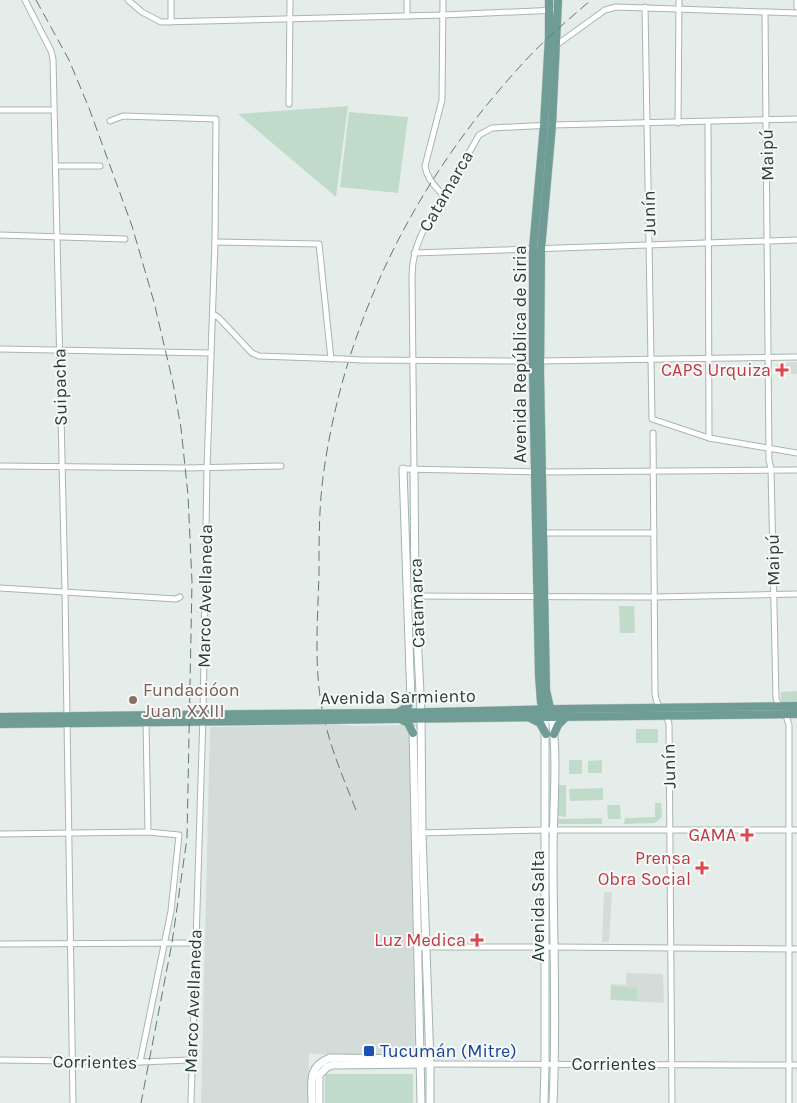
<svg xmlns="http://www.w3.org/2000/svg" width="797" height="1103" viewBox="0 0 797 1103" font-family="Karla,sans-serif">
<rect width="100%" height="100%" fill="#e5edea"/>
<g fill="#d4dcd9">
<polygon points="797,362 797,374 776,374 775,366 779,363"/>
<polygon points="317,723 356,726 403,725 410,731 415,1055 309,1054 308,1103 201,1103 210,727 271,726"/>
<polygon points="604,892 612,892 609,942 602,942"/>
<polygon points="626,973 663,974 664,1003 610,1000 611,984 626,985"/>
</g>
<g fill="#c1dbca">
<polygon points="348,106 336,197 238,114"/>
<polygon points="349,112 408,117 398,193 340,187"/>
<polygon points="619,606 634,606 635,633 620,633"/>
<polygon points="797,691 797,702 781,703 781,692"/>
<rect x="636" y="729" width="22" height="14"/>
<rect x="569" y="760" width="13" height="14"/>
<polygon points="602,760 602,773 588,773 588,761"/>
<polygon points="559,785 566,785 566,817 558,816"/>
<polygon points="603,788 603,800 570,801 569,789"/>
<polygon points="655,803 661,803 662,817 655,823 624,824 625,818 655,817"/>
<polygon points="607,805 620,805 621,819 608,819"/>
<polygon points="602,818 602,824 558,824 558,819"/>
<polygon points="611,986 636,987 637,989 637,1001 611,999"/>
<rect x="325" y="1074" width="88" height="29"/>
</g>
<g fill="none" stroke-linecap="round" stroke-linejoin="round">
<g stroke="#a8b5b1" stroke-width="7">
<g id="street">
<polyline points="25,0 51,51 53,59 65,592 73,1103"/>
<polyline points="128,0 142,12 161,22 443,15 558,10"/>
<polyline points="171,0 171,22"/>
<polyline points="407,0 407,16"/>
<path d="M443 0 442 100 425 166C427 179 435 186 444 196"/>
<polyline points="797,0 797,7"/>
<polyline points="645,7 652,419 709,438 797,453"/>
<polyline points="765,13 769,460 771,469 776,698 779,707"/>
<polyline points="555,46 605,10 616,7 797,13"/>
<polyline points="289,104 290,0"/>
<polyline points="0,110 53,110"/>
<polyline points="110,121 123,116 216,119 215,242 207,468 203,715 191,1103"/>
<polyline points="708,122 709,438"/>
<polyline points="678,123 679,0"/>
<polyline points="56,166 100,166"/>
<polyline points="0,235 125,239"/>
<polyline points="215,242 319,244 331,359"/>
<polyline points="414,253 797,240"/>
<polyline points="213,314 219,318 252,353 259,356 344,359"/>
<polyline points="0,349 210,353"/>
<polyline points="361,360 514,361 520,362 533,371 535,371"/>
<polyline points="540,361 797,357"/>
<polyline points="653,433 655,693 656,699 660,709"/>
<polyline points="0,466 186,468 281,466"/>
<polyline points="403,469 542,472 797,470"/>
<path d="M414 469 412 276C412 243 429 220 445 193 457 174 468 155 479 135L492 128 552 125 797 119"/>
<polyline points="543,533 654,533"/>
<polyline points="0,588 176,599 180,597"/>
<polyline points="413,596 655,597 797,594"/>
<polyline points="785,713 789,725 789,1103"/>
<polyline points="666,715 669,724 672,1103"/>
<polyline points="146,722 148,832"/>
<polyline points="418,833 545,830 797,830"/>
<polyline points="0,834 148,832 179,835 171,911 140,1062"/>
<polyline points="0,944 195,943"/>
<polyline points="418,947 554,947 797,949"/>
<polyline points="0,1060 140,1062 191,1060"/>
<polyline points="430,1064 797,1065"/>
</g>
</g>
<g stroke="#a2b4af" stroke-width="9">
<g id="secondary">
<polyline points="403,469 411,701"/>
<polyline points="414,469 415,596 421,712 422,833 430,1064 430,1103"/>
<path d="M552 717C558 759 553 810 553 853 553 936 557 1020 553 1103"/>
<polyline points="413,729 421,1103"/>
<path d="M312 1103C312 1082 307 1067 330 1058L421 1059 423 1060"/>
<polyline points="319,1103 319,1075 327,1067 333,1065 425,1064"/>
<polyline points="544,1103 545,1064 545,717"/>
</g>
</g>
<g stroke="#c2c9c7" stroke-width="9">
<g id="primary">
<polyline points="399,712 408,706 411,696"/>
<polyline points="391,713 563,709 797,706"/>
<polyline points="0,717 260,714"/>
<polyline points="545,717 541,702 539,675 533,371 533,249 544,125 549,37 549,0"/>
<polyline points="552,717 546,690 540,373 541,249 552,125 558,0"/>
<polyline points="530,718 540,723 546,734"/>
<polyline points="391,719 797,714"/>
<polyline points="402,720 408,723 413,733"/>
<polyline points="0,724 261,721"/>
<polyline points="554,734 558,725 567,716"/>
</g>
</g>
<use href="#street" stroke="#fff" stroke-width="5"/>
<use href="#secondary" stroke="#fff" stroke-width="7"/>
<use href="#primary" stroke="#6f9d95" stroke-width="8"/>
<g stroke="#617874" stroke-width="1" stroke-dasharray="10 5" stroke-linecap="butt">
<polyline points="36,0 69,60 89,108 132,226 154,302 173,383 181,428 188,495 192,582 187,838 172,943 141,1103"/>
<path d="M356 810C342 775 327 740 321 703 314 660 318 615 319 572 319 540 319 509 323 477 344 320 417 177 525 61 545 39 568 20 591 0"/>
</g>
<g stroke="#a8b5b1" stroke-width="7" stroke-linecap="butt">
<polyline id="street-bridge" points="344,359 361,360"/>
</g>
<g stroke="#c2c9c7" stroke-width="9" stroke-linecap="butt">
<g id="primary-bridge">
<polyline points="260,714 391,713"/>
<polyline points="261,721 391,719"/>
</g>
</g>
<use href="#street-bridge" stroke="#fff" stroke-width="5"/>
<use href="#primary-bridge" stroke="#6f9d95" stroke-width="8"/>
</g>
<g fill="#e0444e" stroke="#f6f9f8" stroke-width="2">
<path d="M779.5 362.5h5v5h5v5h-5v5h-5v-5h-5v-5h5z"/>
<path d="M744.5 827.5h5v5h5v5h-5v5h-5v-5h-5v-5h5z"/>
<path d="M699.5 860.5h5v5h5v5h-5v5h-5v-5h-5v-5h5z"/>
<path d="M474.5 932.5h5v5h5v5h-5v5h-5v-5h-5v-5h5z"/>
</g>
<circle fill="#8d6e63" stroke="#f6f9f8" stroke-width="2" cx="133" cy="700" r="5"/>
<rect fill="#1a4fb4" stroke="#f6f9f8" stroke-width="2" x="363" y="1045" width="12" height="12" rx="2.5"/>
<g text-anchor="middle" dominant-baseline="central" stroke-width="4" stroke-linejoin="round" paint-order="stroke">
<g font-size="18" fill="#263d38" stroke="#f6f9f8">
<text transform="translate(767 155) rotate(-91)">Maipú</text>
<text transform="translate(446 191) rotate(-60)">Catamarca</text>
<text transform="translate(649 213) rotate(-91)">Junín</text>
<text transform="translate(520 354) rotate(-90)">Avenida República de Siria</text>
<text transform="translate(60 387) rotate(-91)">Suipacha</text>
<text transform="translate(773 560) rotate(-91)">Maipú</text>
<text transform="translate(205 596) rotate(-89)">Marco Avellaneda</text>
<text transform="translate(417 603) rotate(-92)">Catamarca</text>
<text transform="translate(398 697) rotate(-1)">Avenida Sarmiento</text>
<text transform="translate(669 766) rotate(-91)">Junín</text>
<text transform="translate(538 906) rotate(-90)">Avenida Salta</text>
<text transform="translate(193 1001) rotate(-88)">Marco Avellaneda</text>
<text transform="translate(95 1062) rotate(1)">Corrientes</text>
<text x="614" y="1064">Corrientes</text>
</g>
<g font-size="18" fill="#be3a42" stroke="#f6f9f8" text-anchor="end">
<text x="771" y="370">CAPS Urquiza</text>
<text x="736" y="835">GAMA</text>
<text x="691" y="858">Prensa<tspan x="691" dy="21">Obra Social</tspan></text>
<text x="466" y="940">Luz Medica</text>
</g>
<g font-size="18" fill="#785e54" stroke="#f6f9f8" text-anchor="start">
<text x="143" y="690">Fundacióon<tspan x="143" dy="21">Juan XXIII</tspan></text>
</g>
<g font-size="18" fill="#164399" stroke="#f6f9f8" text-anchor="start">
<text x="380" y="1051">Tucumán (Mitre)</text>
</g>
</g>
</svg>
